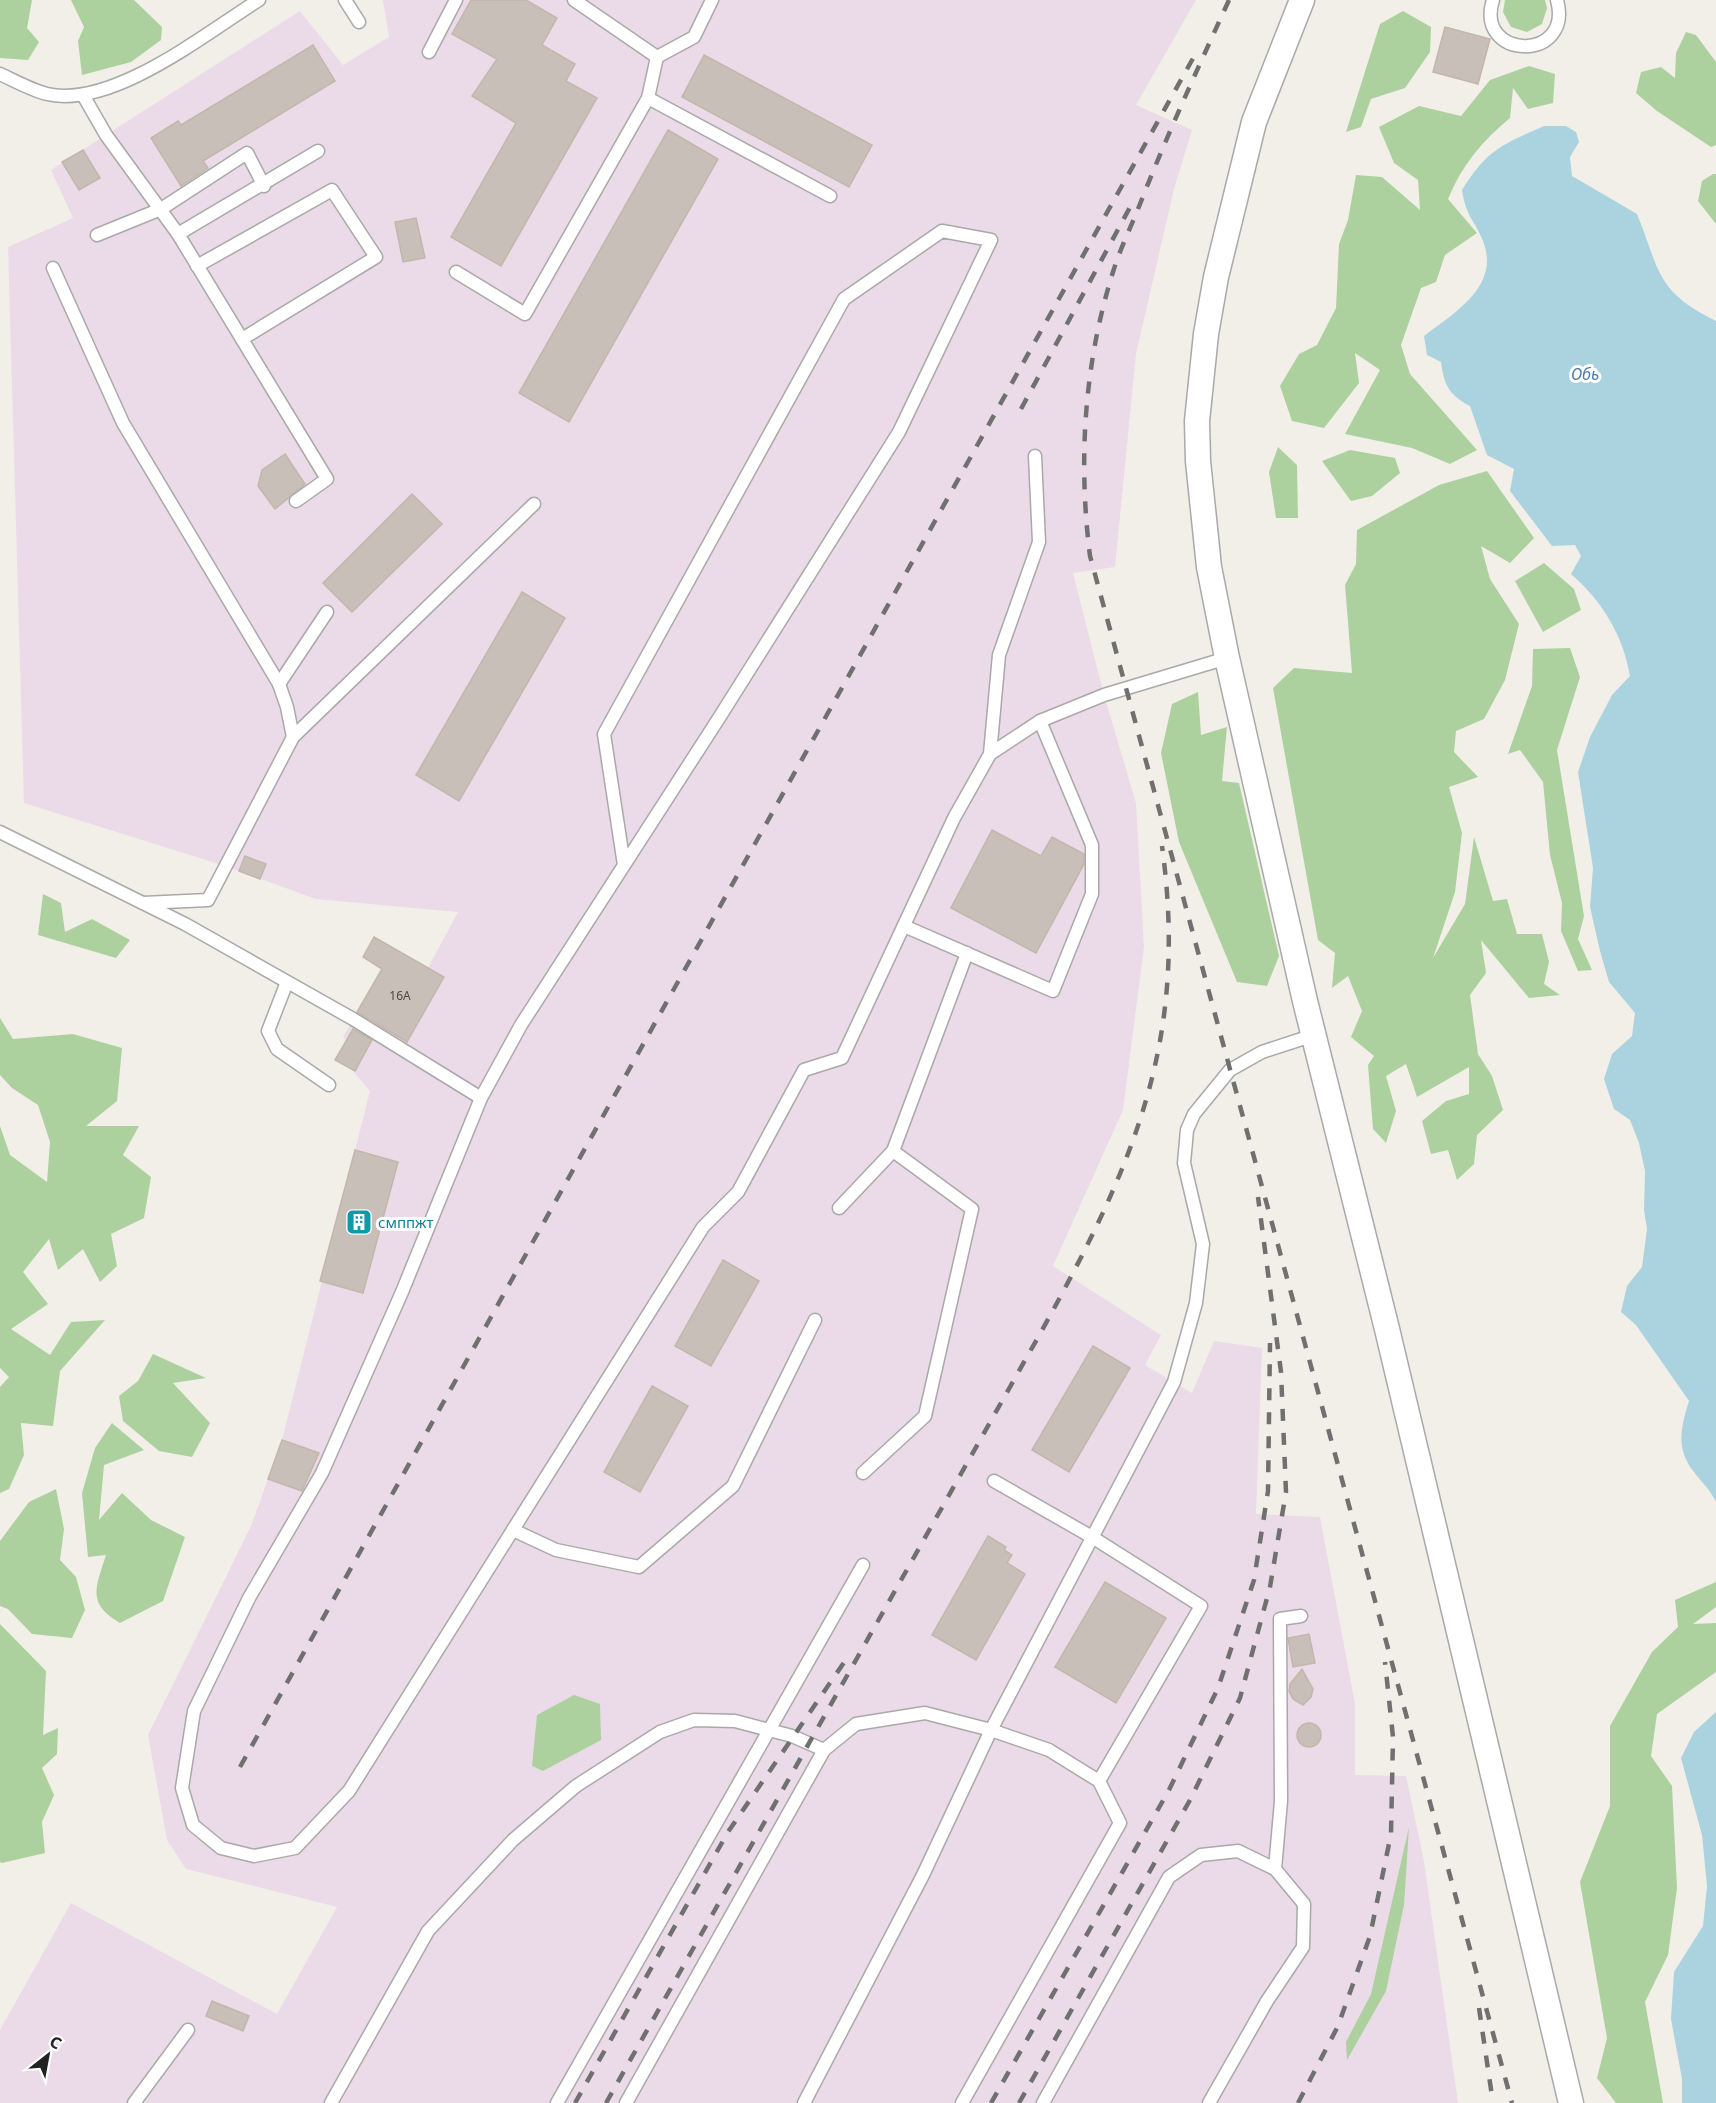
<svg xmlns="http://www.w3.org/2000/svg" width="1716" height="2103" viewBox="0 0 1716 2103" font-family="'Noto Sans',sans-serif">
<rect width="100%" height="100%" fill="#f2efe9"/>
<polygon fill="#ebdbe8" points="383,0 1196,0 1136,105 1192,130 1174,189 1136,354 1115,567 1073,573 1104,695 1136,803 1144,947 1123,1110 1053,1266 1161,1335 1145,1365 1192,1393 1214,1341 1262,1348 1256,1514 1320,1517 1355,1704 1355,1775 1406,1776 1424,1861 1458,2103 0,2103 0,2030 71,1903 277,2014 337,1907 186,1869 167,1840 148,1735 251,1526 282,1440 370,1091 350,1068 335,1060 346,1040 343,1037 357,1013 407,1041 444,978 428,968 458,912 316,899 225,866 24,803 8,247 73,218 51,170 300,11 343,65 389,37"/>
<g fill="#add19e">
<polygon points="0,0 32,0 27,28 39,42 28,60 0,58"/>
<polygon points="71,0 134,0 162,27 161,40 131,62 82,75 78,41 84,27"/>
<polygon points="1505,0 1545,0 1547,8 1542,24 1527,32 1511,27 1503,12"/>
<polygon points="1403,11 1431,27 1430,52 1405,88 1371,99 1361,127 1346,132 1380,24"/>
<polygon points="1686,32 1696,35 1716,62 1716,145 1711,147 1657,111 1636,93 1641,72 1661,67 1675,78 1676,53"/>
<path d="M1529 66 1555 74 1553 103 1528 109 1513 88 1510 118C1483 140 1462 165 1448 199L1477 233 1445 255 1436 282 1421 288 1401 345 1410 374 1477 450 1450 464 1412 448 1345 434 1380 370 1355 353 1359 383 1324 428 1292 421 1280 386 1299 354 1317 345 1336 308 1339 244 1348 220 1356 175 1382 177 1420 210 1418 180 1394 163 1379 127 1419 106 1461 116 1490 80Z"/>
<polygon points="1713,174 1716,174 1716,224 1698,201 1702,181"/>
<polygon points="1278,447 1297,465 1298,518 1276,518 1269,472"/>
<polygon points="1350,450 1395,458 1400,473 1372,496 1351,501 1322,461"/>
<polygon points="1487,471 1534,538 1510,563 1481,546 1490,579 1519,624 1505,680 1484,719 1456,731 1454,752 1478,777 1449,787 1462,833 1455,892 1433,958 1465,904 1474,837 1493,901 1507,899 1517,934 1542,934 1549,962 1544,984 1560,995 1529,998 1481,940 1486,973 1470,995 1478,1054 1492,1076 1503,1110 1477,1135 1474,1164 1457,1180 1448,1150 1431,1154 1422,1121 1446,1101 1469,1094 1469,1067 1417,1097 1406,1064 1386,1076 1396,1111 1386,1143 1373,1129 1368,1065 1374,1056 1351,1037 1362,1011 1348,976 1332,988 1335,953 1318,940 1273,688 1294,668 1352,673 1345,585 1356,564 1357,530 1439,485"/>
<polygon points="1544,563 1574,589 1581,610 1543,632 1515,581"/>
<polygon points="1570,648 1580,677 1557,750 1584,916 1578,939 1592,970 1578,971 1561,931 1562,903 1550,855 1543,782 1520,750 1508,754 1532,686 1533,649"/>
<polygon points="1198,692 1201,735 1227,727 1222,781 1239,783 1279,956 1267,986 1237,982 1179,842 1161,753 1172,704"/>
<polygon points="43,894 61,903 65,932 92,919 130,940 116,958 38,935"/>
<polygon points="0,1018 13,1039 73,1034 122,1048 117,1101 86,1126 139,1126 123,1155 151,1177 144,1218 111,1234 117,1266 100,1282 83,1249 58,1270 49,1239 23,1272 48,1304 11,1329 50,1355 71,1322 105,1320 60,1371 53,1426 21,1423 24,1455 9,1489 0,1493 0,1387 9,1377 0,1368 0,1126 10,1155 47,1182 50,1142 38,1105 12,1088 0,1075"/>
<polygon points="153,1354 206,1378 173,1383 210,1423 192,1457 159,1451 123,1421 119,1396 138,1381"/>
<path d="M112 1423 144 1450 104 1465 99 1520 122 1493 151 1520 185 1537 163 1601 120 1623C86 1603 96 1587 106 1555L88 1557 82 1493 95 1448Z"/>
<polygon points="56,1489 64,1529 60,1560 76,1577 85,1610 72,1638 32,1634 8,1609 0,1606 0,1541 29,1502"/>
<polygon points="1716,1582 1716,1607 1693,1624 1716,1623 1716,1672 1657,1714 1651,1756 1672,1786 1677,1888 1668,1955 1645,2002 1663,2103 1616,2103 1597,2078 1607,2038 1580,1882 1610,1806 1610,1726 1652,1652 1678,1627 1675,1600"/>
<polygon points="0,1624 46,1671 43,1735 58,1728 57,1754 42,1768 54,1795 42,1822 45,1853 2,1863 0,1862"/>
<polygon points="574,1695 600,1704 601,1740 543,1771 532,1766 537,1715"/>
<polygon points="1409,1827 1404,1905 1386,1991 1347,2060 1346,2042 1371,1994"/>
</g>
<g fill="#aad3df">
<path d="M1544 126H1566L1576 132 1579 142 1570 157 1572 176 1637 214C1660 270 1655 291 1716 321V1502C1710 1489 1702 1483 1694 1472 1675 1448 1681 1427 1689 1401L1636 1325 1621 1312 1627 1286 1642 1267 1647 1229 1644 1210 1645 1171 1639 1143 1630 1120 1614 1109 1604 1079 1612 1054 1632 1036 1635 1013 1609 982 1600 951 1590 907 1593 868 1578 772 1590 737 1612 695 1630 676C1623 635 1602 601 1571 574L1581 556 1575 545 1552 546 1510 491 1514 469 1487 455 1470 406C1449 395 1444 385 1441 362L1427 355 1424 336C1454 313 1501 286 1483 241 1474 219 1466 217 1462 190 1487 150 1501 145 1544 126Z"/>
<polygon points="1716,1712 1716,2103 1682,2103 1682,2079 1671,2019 1674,1972 1703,1926 1707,1886 1702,1835 1681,1758 1694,1732"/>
</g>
<g fill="#c7bfb8" stroke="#c4b6ab" stroke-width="1.5">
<polygon points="471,0 526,0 557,18 542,45 575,64 566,81 597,98 501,266 451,237 516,123 472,96 497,59 452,34"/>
<polygon points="1445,27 1490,39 1478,84 1433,72"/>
<polygon points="313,45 335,81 203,161 208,168 181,186 151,138 178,121 181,125"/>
<polygon points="704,55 872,145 849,187 682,97"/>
<polygon points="668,130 718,159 569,422 519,393"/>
<polygon points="83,150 100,178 79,190 62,162"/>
<polygon points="416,218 425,258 403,262 395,222"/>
<polygon points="285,454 305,484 275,509 258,486 262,470"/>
<polygon points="412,494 442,524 352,612 323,583"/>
<polygon points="522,592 565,618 459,801 416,775"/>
<polygon points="992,830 1041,856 1052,837 1084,854 1084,864 1036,953 951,908"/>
<polygon points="245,856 266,864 260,879 239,871"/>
<polygon points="374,937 444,977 407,1042 357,1012 382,969 363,957"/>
<polygon points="353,1029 372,1040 355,1071 335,1060"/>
<polygon points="355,1150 398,1162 363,1293 320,1281"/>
<polygon points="723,1260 759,1281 711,1366 675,1346"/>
<polygon points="1093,1346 1130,1368 1069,1472 1032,1450"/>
<polygon points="652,1386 688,1406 640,1492 604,1472"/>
<polygon points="282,1440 319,1453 302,1491 268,1479"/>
<polygon points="988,1536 1006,1547 1004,1550 1012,1555 1007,1563 1025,1574 976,1660 932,1635"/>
<polygon points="1105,1582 1166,1618 1116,1703 1055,1667"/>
<polygon points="1309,1634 1315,1663 1293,1667 1288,1638"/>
<polygon points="1302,1669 1313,1689 1311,1697 1303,1705 1293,1699 1289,1691 1290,1684"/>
<circle cx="1309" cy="1735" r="12"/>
<polygon points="212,2001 249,2016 243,2031 206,2016"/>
</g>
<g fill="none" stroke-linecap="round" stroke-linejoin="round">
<g stroke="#a9a9a9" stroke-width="15">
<g id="service">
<polyline points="345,0 359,22"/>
<path d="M1493 0C1474 60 1574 63 1557 0"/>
<polyline points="429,52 456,0"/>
<polyline points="657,57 694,37 712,0"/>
<path d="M0 74C15 81 31 90 47 94 112 109 206 33 259 0"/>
<polyline points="83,95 106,135 178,234 327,479 296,501"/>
<polyline points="648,98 830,196"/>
<polyline points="178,234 318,151"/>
<polyline points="97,235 161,209 247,153 264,186"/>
<polyline points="197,266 332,190 376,257 242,339"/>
<polyline points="53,268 123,423 279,684 287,707 293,737"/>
<polyline points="456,272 525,314 648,98 657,57 574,0"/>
<polyline points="279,684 327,612"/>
<polyline points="990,754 999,655 1039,542 1035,456"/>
<polyline points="0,832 185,924 353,1019 481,1098"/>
<polyline points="624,865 604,734 844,299 942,231 991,240 899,432 719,718 521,1025 481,1098 402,1292 322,1473 249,1598 194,1711 182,1788 193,1825 221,1848 254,1856 295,1848 349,1791 703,1227 738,1192 804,1070 842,1058 954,818 990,754 1040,721 1104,695 1227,658"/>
<polyline points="143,903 208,900 293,737 534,504"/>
<polyline points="904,926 1053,991 1092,894 1092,845 1040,721"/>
<polyline points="287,982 268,1031 277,1049 329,1085"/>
<polyline points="839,1208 893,1151 967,953"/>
<polyline points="863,1473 925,1416 972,1209 893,1151"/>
<polyline points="994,1481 1092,1537 1201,1606 1099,1781"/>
<polyline points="513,1530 556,1550 639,1567 733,1486 815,1320"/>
<polyline points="1275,1869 1281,1801 1280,1619 1301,1616"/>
<polyline points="134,2103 188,2030"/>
<polyline points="331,2103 428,1931 513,1840 576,1786 660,1732 694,1720 735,1721 792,1736 824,1750"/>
<polyline points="557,2103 863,1565"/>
<polyline points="626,2103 824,1750 856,1724 925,1713 991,1730 1049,1750 1099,1781 1120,1823 962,2103"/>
<polyline points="804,2103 923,1875 991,1730 1174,1382 1196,1303 1203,1244 1184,1163 1187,1130 1194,1114 1230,1070 1262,1052 1314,1035"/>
<polyline points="1043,2103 1169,1877 1201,1855 1238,1851 1275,1869 1304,1904 1303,1947 1267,2001 1209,2103"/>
</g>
</g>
<g stroke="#a9a9a9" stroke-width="27">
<polyline id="minor" points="1302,0 1254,122 1216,277 1206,334 1197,421 1198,461 1209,567 1227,658 1305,1001 1387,1329 1571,2103"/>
</g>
<use href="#service" stroke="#fff" stroke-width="12"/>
<use href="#minor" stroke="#fff" stroke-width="24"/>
<g stroke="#707070" stroke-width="4.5" stroke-dasharray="12 12" stroke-linecap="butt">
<path d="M1229 0C1198 68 1167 135 1140 204 1131 227 1120 249 1113 272 1084 364 1078 461 1090 556L1512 2103"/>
<polyline points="1021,409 1135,198"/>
<polyline points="240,1767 1196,53"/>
<polyline points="1479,2008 1493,2103"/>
<polyline points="575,2103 728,1832 845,1661"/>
<path d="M606 2103 1041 1332C1133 1166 1189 1041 1162 846"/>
<polyline points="991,2103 1169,1790 1218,1688 1254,1580 1268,1491 1270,1343"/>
<polyline points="1019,2103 1190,1800 1240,1698 1270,1587 1286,1492 1281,1372 1258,1197"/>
<polyline points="1298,2103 1338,2026 1370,1936 1391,1834 1393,1737 1385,1662"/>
</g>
</g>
<defs>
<g id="building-square" transform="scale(1.35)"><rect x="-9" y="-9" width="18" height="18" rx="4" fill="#0f9aa8" stroke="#fff"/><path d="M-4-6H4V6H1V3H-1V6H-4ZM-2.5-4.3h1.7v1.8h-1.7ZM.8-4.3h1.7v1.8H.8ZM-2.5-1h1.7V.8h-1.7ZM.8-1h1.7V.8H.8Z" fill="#fff"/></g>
</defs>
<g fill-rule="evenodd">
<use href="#building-square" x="359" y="1222"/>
</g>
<g text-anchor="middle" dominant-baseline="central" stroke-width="6" stroke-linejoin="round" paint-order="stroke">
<g font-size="12" fill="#4b4948">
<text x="400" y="995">16А</text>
</g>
<g font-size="15" fill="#0d838f" stroke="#fff" text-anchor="start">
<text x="378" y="1222">смппжт</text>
</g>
<g font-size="16" font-style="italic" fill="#4a7aab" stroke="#fff">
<text x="1585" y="374">Обь</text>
</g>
</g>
<g transform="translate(48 2055) rotate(31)" stroke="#ffffff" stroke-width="4.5" paint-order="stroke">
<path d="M0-4.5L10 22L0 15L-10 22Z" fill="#222222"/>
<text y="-9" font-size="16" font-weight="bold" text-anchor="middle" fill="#222222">С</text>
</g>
</svg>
